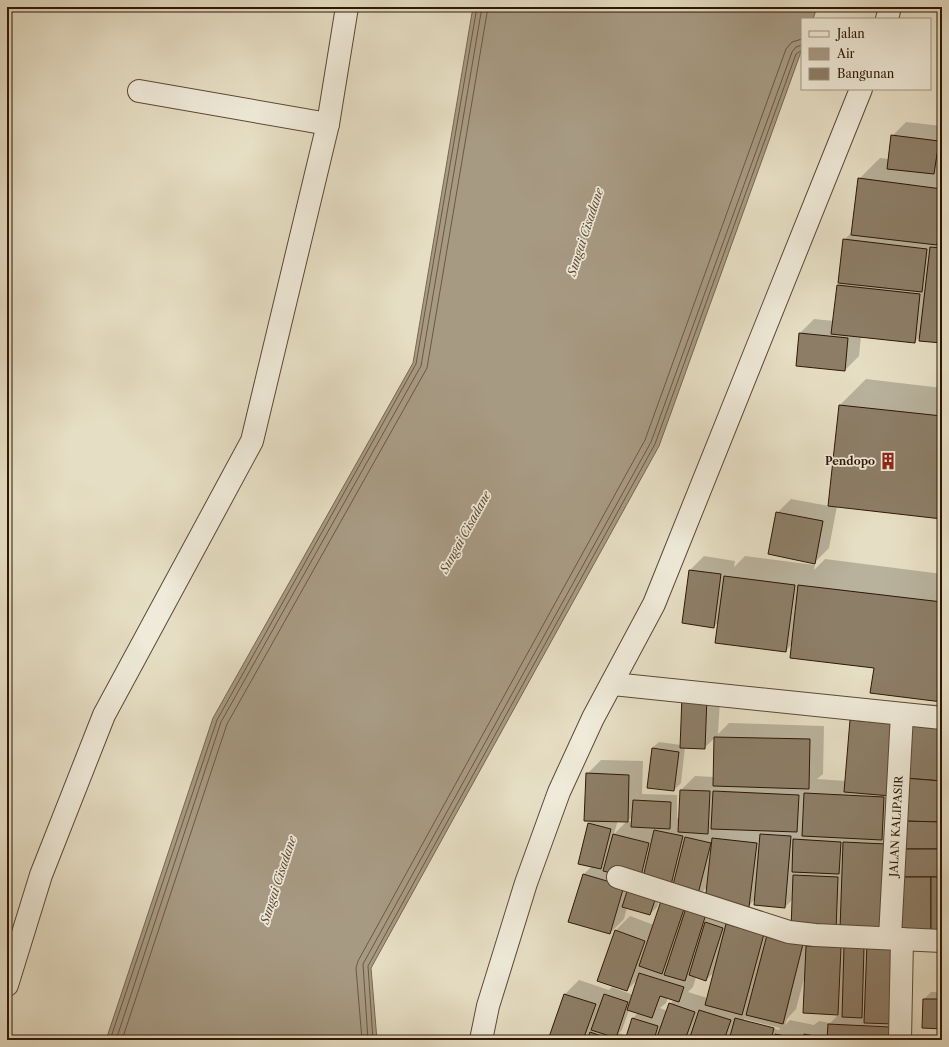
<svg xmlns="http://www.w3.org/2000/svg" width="949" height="1047" viewBox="0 0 949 1047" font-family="'Libre Caslon Text',serif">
<rect width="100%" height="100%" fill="#e6dec4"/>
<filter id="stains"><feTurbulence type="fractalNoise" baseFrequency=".005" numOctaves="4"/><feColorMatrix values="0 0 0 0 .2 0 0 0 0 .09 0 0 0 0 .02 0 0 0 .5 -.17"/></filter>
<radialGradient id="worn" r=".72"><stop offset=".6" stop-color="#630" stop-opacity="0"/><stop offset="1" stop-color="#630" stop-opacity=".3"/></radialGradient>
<polygon fill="#a79a83" stroke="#766651" points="473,7 817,7 813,19 802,19 802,49 659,446 371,968 377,1040 106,1040 213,718 413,363"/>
<g fill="#0003" fill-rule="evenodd">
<polygon points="906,122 942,126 942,342 921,336 914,342 861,336 859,356 845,370 800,333 814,319 834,321 838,285 841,282 844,240 853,231 859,179 880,158 889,159 892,136"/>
<polygon points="866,379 942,388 942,518 837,506 829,548 815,562 777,513 791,499 829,506 840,405"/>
<polygon points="704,556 735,561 734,567 745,556 815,565 814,570 825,559 942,574 942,701 875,667 792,644 786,651 718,622 714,627 690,570"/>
<path d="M697 682 721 683 718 734 729 723 824 726 823 774 817 779 846 781 851 720 865 706 910 722 927 704 942 705V933H909L902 1040H549L565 994 579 980 609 990 612 987 633 995 638 979 627 990 616 930 630 916 654 925 663 898 664 886 657 907 650 914 627 907 624 919 610 933 569 921 584 874 592 866 580 863 589 823 593 820 587 774 601 760 643 761 642 794 677 795V818L680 819 681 790 695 776 714 777 715 738 704 748 685 747 681 783 674 790 652 748 659 742 681 745ZM633 816V822L628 821ZM618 820 627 821 614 834ZM707 887 706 896 700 894ZM755 899 785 907 793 899 792 924 719 902 749 906ZM715 971 707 998 688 992 693 987 696 977 706 980ZM805 975 804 1012 839 1014 830 1023 819 1021 814 1025 790 1020 785 1025 787 1019 796 1009ZM668 997 674 1000 670 1004 667 1011 660 1008 666 1003ZM629 1010 638 1013 633 1018 627 1036 619 1033 622 1030ZM744 1019 780 1028 779 1030 744 1021Z"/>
<polygon points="931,992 942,992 942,1028 924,999"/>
</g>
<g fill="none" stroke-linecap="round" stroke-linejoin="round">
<g stroke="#6a5844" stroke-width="1">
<polyline points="110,1040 217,720 416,364 477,7"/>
<polyline points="116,1040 221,722 421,366 482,7"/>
<polyline points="122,1040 227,724 427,368 488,7"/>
<polyline points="362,1040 356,968 358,961 645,440 786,49 792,42 802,39"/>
<polyline points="368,1040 363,964 651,442 792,52 796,47 802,45"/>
<polyline points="373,1040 368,966 655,444 796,54 802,50"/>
</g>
</g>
<g fill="#8d7e68" stroke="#2d1705">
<polygon points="891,135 939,141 934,174 887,169"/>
<polygon points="858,178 942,189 942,205 937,245 851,235"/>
<polygon points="843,239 927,249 922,292 838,283"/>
<polygon points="930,247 942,248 942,343 919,341"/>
<polygon points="837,285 920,294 915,343 831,334"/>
<polygon points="799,333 848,338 845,371 796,366"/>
<polygon points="839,405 942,416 942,519 828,506"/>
<polygon points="776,512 823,521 815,564 768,554"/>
<polygon points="689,570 721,574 714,628 682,623"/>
<polygon points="724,576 795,585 786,652 715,643"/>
<polygon points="798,585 942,602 942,702 870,693 874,668 790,658"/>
<polygon points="682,696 707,697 705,749 680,748"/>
<polygon points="850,720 897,724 891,796 844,792"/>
<polygon points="906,724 942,726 942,781 904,778"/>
<polygon points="714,737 810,739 809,789 713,786"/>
<polygon points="652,748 679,752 674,791 647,788"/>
<polygon points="586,773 629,775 628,822 584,821"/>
<polygon points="904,778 942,781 942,822 902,821"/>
<polygon points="680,790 710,791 708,834 678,832"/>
<polygon points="713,791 799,795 797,832 711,829"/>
<polygon points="804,793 884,797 882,840 802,836"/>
<polygon points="633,800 671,802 670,829 631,827"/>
<polygon points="902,821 942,822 942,849 901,849"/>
<polygon points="588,823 611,829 601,869 578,864"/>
<polygon points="654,830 683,836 670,889 642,882"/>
<polygon points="613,834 649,843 640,880 603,871"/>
<polygon points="760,834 791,836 785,908 754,905"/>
<polygon points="685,837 711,843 697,898 671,893"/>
<polygon points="712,838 757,843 749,907 705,902"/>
<polygon points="793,839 841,842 839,874 792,872"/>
<polygon points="843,842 886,844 883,931 840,930"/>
<polygon points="898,849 942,849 942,877 897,877"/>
<polygon points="583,874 624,886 610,934 568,922"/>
<polygon points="793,875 838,877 836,931 791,929"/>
<rect x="897" y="877" width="34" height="57"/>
<rect x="931" y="877" width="11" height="57"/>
<polygon points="630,882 658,891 650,915 622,907"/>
<polygon points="662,898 685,906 662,974 639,966"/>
<polygon points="686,908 706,914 685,981 664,975"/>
<polygon points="705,922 723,928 706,981 689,975"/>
<polygon points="726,924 764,934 742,1015 705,1005"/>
<polygon points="615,930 645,941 627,991 597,981"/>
<polygon points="767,935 803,944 783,1024 746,1015"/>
<polygon points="867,944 895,945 894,1024 864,1023"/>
<polygon points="806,946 841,947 838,1015 803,1013"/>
<polygon points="844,946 864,947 862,1018 842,1017"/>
<polygon points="639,973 684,987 679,1002 660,996 652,1018 627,1010"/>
<polygon points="564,994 596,1004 583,1040 548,1040"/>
<polygon points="604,994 628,1002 616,1038 591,1030"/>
<polygon points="923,999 942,999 942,1029 922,1028"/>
<polygon points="669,1003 695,1012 685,1040 656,1040"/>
<polygon points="699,1010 731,1020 724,1040 689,1040"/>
<polygon points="632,1018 658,1026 654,1040 625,1040"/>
<polygon points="735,1018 774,1028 771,1040 729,1040"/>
<polygon points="828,1024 890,1027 889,1040 827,1040"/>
<polygon points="590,1032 613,1040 587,1040"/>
<polygon points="775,1034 802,1039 801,1040 774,1040"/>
<polygon points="804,1034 825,1038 824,1040 803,1040"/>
</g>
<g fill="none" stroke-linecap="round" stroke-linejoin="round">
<g stroke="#5b4935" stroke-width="24">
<g id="minor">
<polyline points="887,19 890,7"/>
<polyline points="139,91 328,124"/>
<polyline points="613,684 942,718"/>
<polyline points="618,877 789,932 815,935 942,941"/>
<path id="s1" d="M890 937 902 714"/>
<polyline points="7,985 41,875 104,715 252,441 328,124 347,7"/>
<polyline points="481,1040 488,1006 526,883 559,792 593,718 654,604 861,89"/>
<polyline points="900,1040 902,939"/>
</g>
</g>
<use href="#minor" stroke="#efead9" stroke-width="22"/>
</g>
<defs>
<g id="building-bare" transform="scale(1.38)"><path d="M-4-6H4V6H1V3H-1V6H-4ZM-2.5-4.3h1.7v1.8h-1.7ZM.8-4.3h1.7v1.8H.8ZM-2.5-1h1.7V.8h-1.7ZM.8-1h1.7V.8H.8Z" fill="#8f2418" stroke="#efead9" stroke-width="2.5" paint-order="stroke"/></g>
</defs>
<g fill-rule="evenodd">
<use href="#building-bare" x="888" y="461"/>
</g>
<g text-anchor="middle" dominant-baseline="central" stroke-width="3.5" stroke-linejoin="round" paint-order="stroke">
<g font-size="11" font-weight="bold" fill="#2d1705" stroke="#efead9" text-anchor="end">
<text x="875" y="461">Pendopo</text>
</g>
<g font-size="11" fill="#2d1705" stroke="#efead9">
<text stroke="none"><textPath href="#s1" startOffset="111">JALAN KALIPASIR</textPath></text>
</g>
<g font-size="12" font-style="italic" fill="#5e4b37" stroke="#efead9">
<text transform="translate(585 232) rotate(-72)">Sungai Cisadane</text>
<text transform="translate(465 532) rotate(-61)">Sungai Cisadane</text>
<text transform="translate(278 880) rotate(-72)">Sungai Cisadane</text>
</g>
</g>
<rect width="949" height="1047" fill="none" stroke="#e6dec4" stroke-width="24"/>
<rect x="8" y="8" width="933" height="1031" fill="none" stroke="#2d1705" stroke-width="2"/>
<rect x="12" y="12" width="925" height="1023" fill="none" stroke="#2d1705"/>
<rect x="801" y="18" width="130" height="72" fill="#efead9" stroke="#a19684"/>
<rect x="809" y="31" width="20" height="6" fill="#efead9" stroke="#a19684"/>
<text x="837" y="38" font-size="12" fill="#2d1705">Jalan</text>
<rect x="809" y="48" width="20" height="12" fill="#a79a83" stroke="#a19684"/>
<text x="837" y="58" font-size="12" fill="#2d1705">Air</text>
<rect x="809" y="68" width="20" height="12" fill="#8d7e68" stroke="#a19684"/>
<text x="837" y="78" font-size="12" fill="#2d1705">Bangunan</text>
<rect width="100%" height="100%" filter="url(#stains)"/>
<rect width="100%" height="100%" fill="url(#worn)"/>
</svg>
